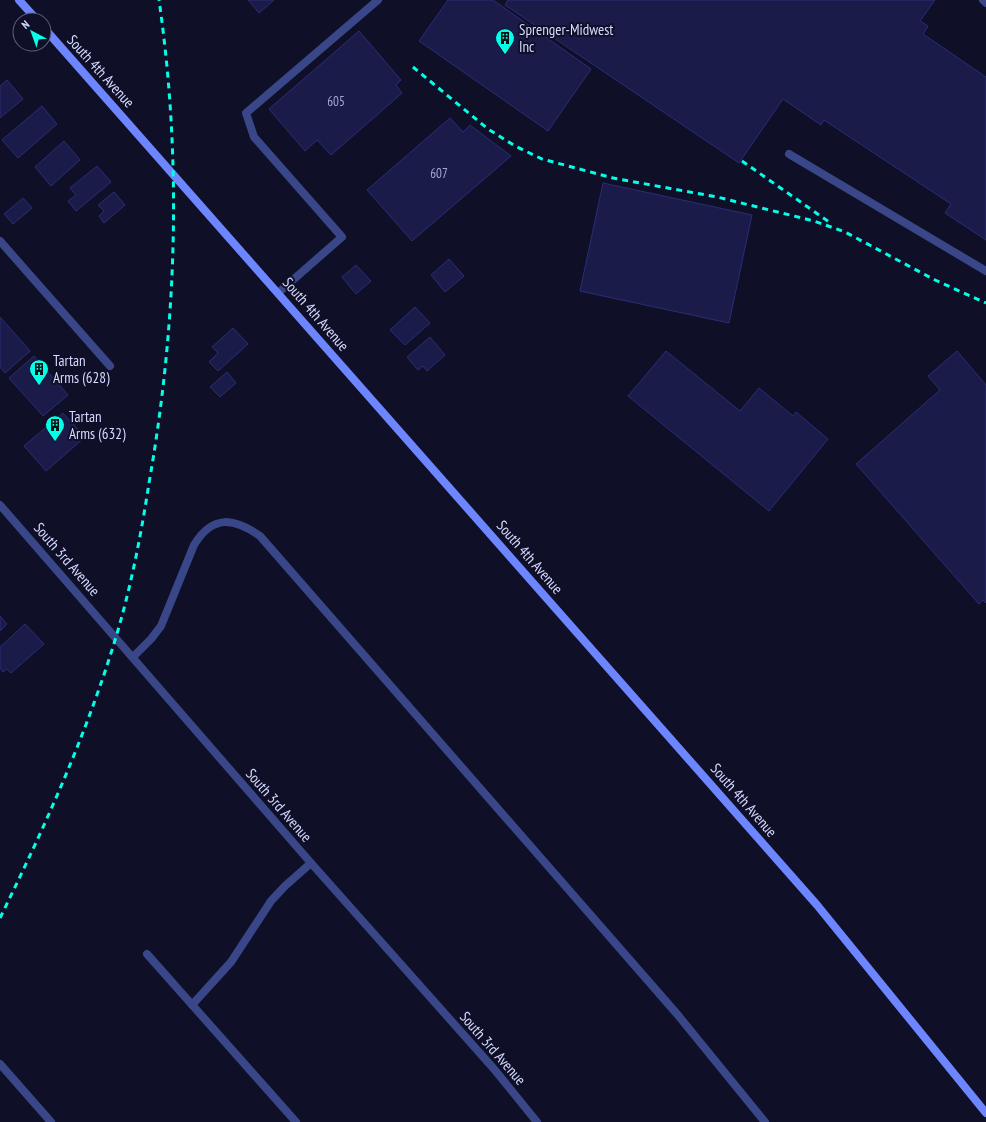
<svg xmlns="http://www.w3.org/2000/svg" width="986" height="1122" viewBox="0 0 986 1122" font-family="'PT Sans Narrow',sans-serif">
<rect width="100%" height="100%" fill="#0f1028"/>
<g fill="#1b1b4a" stroke="#2c2c76">
<polygon points="248,0 274,0 259,13"/>
<polygon points="448,0 493,0 591,69 548,131 419,41"/>
<polygon points="508,0 935,0 920,21 928,26 923,34 986,77 986,240 945,213 951,204 824,120 821,125 783,99 739,163 505,5"/>
<polygon points="359,31 401,80 396,85 402,93 331,155 317,140 305,151 269,109"/>
<polygon points="7,80 23,99 0,118 0,86"/>
<polygon points="42,106 57,124 18,158 2,140"/>
<polygon points="450,118 463,132 470,125 511,156 412,241 367,190"/>
<polygon points="64,141 80,160 51,186 35,167"/>
<polygon points="97,166 111,182 76,211 68,201 76,195 70,188"/>
<polygon points="603,183 752,215 729,323 580,291"/>
<polygon points="114,192 125,205 104,223 99,216 104,211 98,205"/>
<polygon points="23,198 32,208 13,224 4,214"/>
<polygon points="449,259 464,276 445,292 431,275"/>
<polygon points="356,265 371,281 356,294 342,277"/>
<polygon points="415,307 430,323 405,345 390,330"/>
<polygon points="0,317 30,351 5,373 0,367"/>
<polygon points="233,328 248,344 218,371 209,362 218,353 212,347"/>
<polygon points="430,337 445,355 427,371 423,366 418,370 407,357"/>
<polygon points="666,351 740,411 759,388 793,416 796,412 828,439 769,511 628,396"/>
<polygon points="957,351 986,385 986,603 983,600 979,604 856,464 940,390 928,376"/>
<polygon points="34,356 68,395 43,416 9,378"/>
<polygon points="227,372 236,383 220,397 210,387"/>
<polygon points="63,413 85,437 46,471 24,446"/>
<polygon points="0,616 7,624 0,631"/>
<polygon points="25,624 44,644 11,673 7,669 3,672 0,668 0,647"/>
</g>
<g fill="none" stroke-linecap="round" stroke-linejoin="round">
<g stroke="#394688" stroke-width="8">
<polyline points="983,0 986,3"/>
<polyline points="789,154 986,271"/>
<polyline points="0,241 110,366"/>
<polyline points="278,293 342,237 254,137 246,113 378,0"/>
<path d="M133 657 151 639 161 626 194 545C213 514 234 518 260 536L677 1014 765 1122"/>
<polyline points="147,954 296,1122"/>
<polyline points="192,1005 231,962 271,901 285,886 311,863"/>
</g>
<g stroke="#394688" stroke-width="8">
<polyline points="0,505 311,863 494,1069 537,1122"/>
<polyline points="0,1064 51,1122"/>
</g>
<g stroke="#6d86ff" stroke-width="8">
<polyline points="19,0 37,20"/>
<polyline points="44,28 817,905 986,1113"/>
</g>
<g stroke="#02ffe7" stroke-width="3" stroke-dasharray="6 5" stroke-linecap="butt">
<polyline points="413,67 488,129 515,146 542,159 613,178 717,197 814,221 845,232 935,280 986,303"/>
<polyline points="742,161 832,224"/>
<path d="M0 918C45 826 86 736 116 637 131 587 141 535 149 483 177 324 182 160 159 0"/>
</g>
</g>
<defs>
<g id="building-pin" transform="scale(1)"><path d="M0 17L-7.5 6A9.5 9.5 0 1 1 7.5 6Z" fill="#02ffe7" stroke="#0f1028"/><path d="M-4-6H4V6H1V3H-1V6H-4ZM-2.5-4.3h1.7v1.8h-1.7ZM.8-4.3h1.7v1.8H.8ZM-2.5-1h1.7V.8h-1.7ZM.8-1h1.7V.8H.8Z" fill="#111"/></g>
</defs>
<g fill-rule="evenodd">
<use href="#building-pin" x="505" y="38"/>
<use href="#building-pin" x="39" y="369"/>
<use href="#building-pin" x="55" y="425"/>
</g>
<g text-anchor="middle" dominant-baseline="central" stroke-width="4" stroke-linejoin="round" paint-order="stroke">
<g font-size="13" fill="#a7aad2">
<text x="336" y="101">605</text>
<text x="439" y="173">607</text>
</g>
<g font-size="15" fill="#d6daff" stroke="#0f1028" text-anchor="start">
<text x="519" y="29">Sprenger-Midwest<tspan x="519" dy="17">Inc</tspan></text>
<text x="53" y="360">Tartan<tspan x="53" dy="17">Arms (628)</tspan></text>
<text x="69" y="416">Tartan<tspan x="69" dy="17">Arms (632)</tspan></text>
</g>
<g font-size="15" fill="#d6daff" stroke="#0f1028">
<text transform="translate(101 71) rotate(48)">South 4th Avenue</text>
<text transform="translate(316 314) rotate(49)">South 4th Avenue</text>
<text transform="translate(530 557) rotate(49)">South 4th Avenue</text>
<text transform="translate(67 559) rotate(49)">South 3rd Avenue</text>
<text transform="translate(744 800) rotate(49)">South 4th Avenue</text>
<text transform="translate(279 805) rotate(49)">South 3rd Avenue</text>
<text transform="translate(493 1048) rotate(49)">South 3rd Avenue</text>
</g>
</g>
<g transform="translate(32 32) rotate(319)"><circle r="19" fill="#0f1028" stroke="#5f617e"/>
<path d="M0-3L7 15L0 10L-7 15Z" fill="#02ffe7"/>
<text y="-6" font-size="11" font-weight="bold" text-anchor="middle" fill="#d6daff">N</text>
</g>
</svg>
